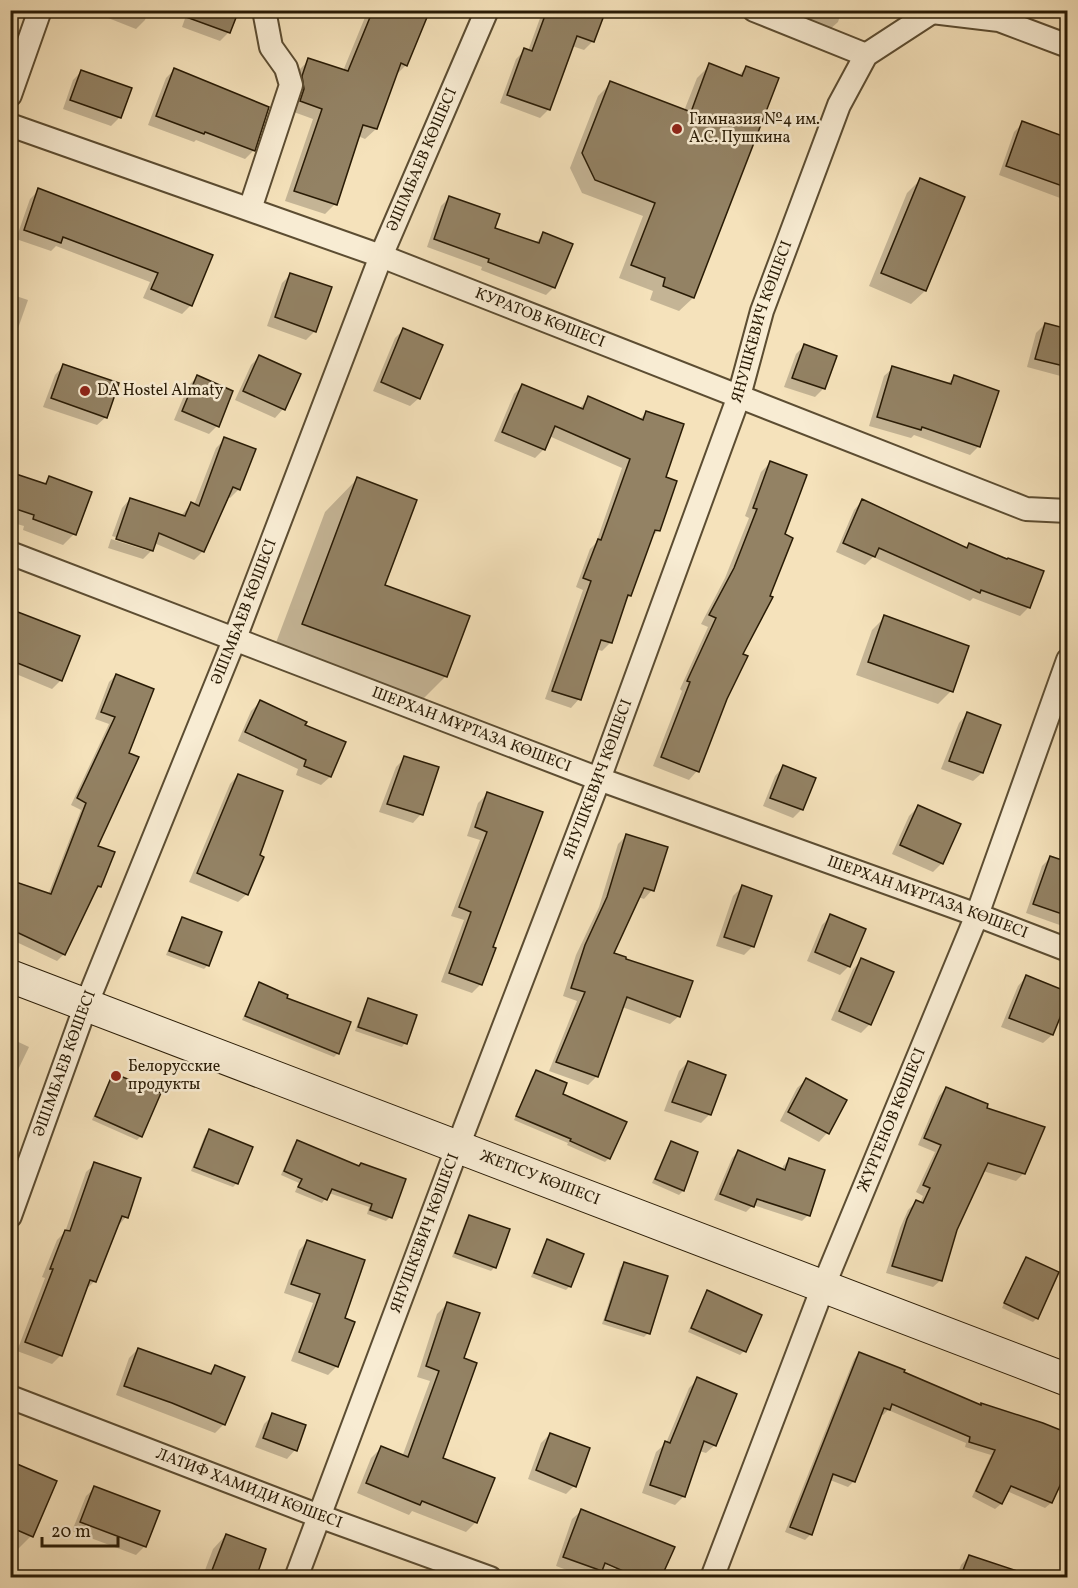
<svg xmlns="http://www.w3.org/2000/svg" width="1078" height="1588" viewBox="0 0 1078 1588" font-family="Vollkorn,serif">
<rect width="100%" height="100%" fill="#f5e2bb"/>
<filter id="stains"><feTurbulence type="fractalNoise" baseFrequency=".00333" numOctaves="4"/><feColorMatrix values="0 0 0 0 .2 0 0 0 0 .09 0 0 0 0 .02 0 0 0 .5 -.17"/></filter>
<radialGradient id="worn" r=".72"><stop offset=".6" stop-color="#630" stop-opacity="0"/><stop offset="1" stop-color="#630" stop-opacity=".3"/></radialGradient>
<g fill="#0003">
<polygon points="100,10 148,10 145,20 136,29 98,14"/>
<polygon points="188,10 229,32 220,41 182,27"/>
<polygon points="368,10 428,10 406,65 396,75 376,129 365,139 358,136 335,204 325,214 285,201 313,119 291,111 293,87 299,70 309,60 343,71"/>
<polygon points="543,10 605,10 593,41 584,50 572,46 549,109 540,118 500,103 516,59 525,50 528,51"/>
<polygon points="778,10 842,10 838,22 829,30"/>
<polygon points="710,65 738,76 746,68 777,79 693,298 679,311 650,300 653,291 619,278 643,216 582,193 570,168 598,96 611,83 684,111 697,78"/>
<polygon points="174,70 254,150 245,159 196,140 194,142 148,125 166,78"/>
<polygon points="81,72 120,117 111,126 63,109 73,80"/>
<polygon points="1023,123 1068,139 1068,201 999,175 1014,132"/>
<polygon points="920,180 963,198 925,291 911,304 869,286 907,193"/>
<polygon points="39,190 211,256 191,305 182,314 143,298 150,282 56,246 51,251 16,239 30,199"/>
<polygon points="449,198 493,229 535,243 544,234 554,287 546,295 481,270 482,267 427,247 441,206"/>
<polygon points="291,274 315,331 306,340 267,326 282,283"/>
<polygon points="10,294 28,300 16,334 10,339"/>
<polygon points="1045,324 1068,330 1068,378 1027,367 1036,333"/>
<polygon points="403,330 419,398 410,406 373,391 395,338"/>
<polygon points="804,346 835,357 823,389 815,397 784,387 796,354"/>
<polygon points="259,357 283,409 275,418 235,400 251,365"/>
<polygon points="63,366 106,417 97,425 43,407 55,375"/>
<polygon points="893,368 947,384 955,377 979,446 970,455 914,435 911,438 869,426 884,376"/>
<polygon points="197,377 217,426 209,434 174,420 188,386"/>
<polygon points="522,386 579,409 589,398 639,420 646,413 664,478 658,531 650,538 630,595 625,600 611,642 602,651 596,649 579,699 571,708 545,699 583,590 576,587 590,549 596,543 622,468 549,436 544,449 535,458 494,441 514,394"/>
<polygon points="1068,429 1068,446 1062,445"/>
<polygon points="225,439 239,489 230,498 227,497 203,551 194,560 154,543 152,550 143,559 108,548 111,539 149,551 149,548 112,536 122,508 130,499 181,516 191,504 194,505 216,448"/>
<polygon points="770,463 741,655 697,771 689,780 653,766 682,691 680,689 708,627 701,624 725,578 749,518 745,516 761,472"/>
<polygon points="10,474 43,485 49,478 74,534 63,545 23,530 24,526 10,522"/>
<polygon points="357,479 383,586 446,676 413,709 271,656 325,512"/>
<polygon points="862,501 965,549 969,545 1007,561 1029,607 1020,616 973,598 970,601 873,557 865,565 836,552 854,510"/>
<polygon points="10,611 61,680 52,689 16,674 18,670 10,668"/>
<polygon points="885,617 951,691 938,704 856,675 872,630"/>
<polygon points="116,675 127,753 96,847 100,886 93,893 64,954 57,961 10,939 10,882 48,895 81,810 71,805 109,724 95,719 109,682"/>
<polygon points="260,702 303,726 344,743 330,777 321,785 296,775 298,769 238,741 251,711"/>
<polygon points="967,714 999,726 982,773 973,781 941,769 959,723"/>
<polygon points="405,758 421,814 413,823 379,812 396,767"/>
<polygon points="783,767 802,809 793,818 763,806 775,776"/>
<polygon points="238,775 258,856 247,894 238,902 189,882 230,784"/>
<polygon points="487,794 491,948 494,949 480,985 472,993 441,982 464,920 451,916 480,840 467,836 478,803"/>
<polygon points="918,807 942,863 933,872 892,854 909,816"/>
<polygon points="627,835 652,890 644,899 638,897 612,954 679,1016 670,1024 622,1007 597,1076 588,1085 549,1071 577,1001 563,996 576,955 599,907 618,844"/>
<polygon points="1051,857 1068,863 1068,928 1026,913 1042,866"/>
<polygon points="742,887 770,897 752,947 744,955 716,946 733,896"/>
<polygon points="831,916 849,966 840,975 807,961 822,925"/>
<polygon points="182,919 208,965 204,969 166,955 179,923"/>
<polygon points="862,960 870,1024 861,1033 831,1020 853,969"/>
<polygon points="1026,977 1068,993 1052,1035 1043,1043 1001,1027 1018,986"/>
<polygon points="259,984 285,999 338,1053 334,1057 242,1020 256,988"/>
<polygon points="369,1000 405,1043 402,1047 355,1031 365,1004"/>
<polygon points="10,1038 29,1047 15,1076 11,1080"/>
<polygon points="688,1062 710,1114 701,1123 664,1111 679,1071"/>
<polygon points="536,1072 561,1095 609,1158 605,1162 567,1145 568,1143 514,1120 532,1076"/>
<polygon points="114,1075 141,1136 137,1140 92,1120 110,1079"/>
<polygon points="806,1080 845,1101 827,1133 819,1142 780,1121 797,1088"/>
<polygon points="946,1088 985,1109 1024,1173 1016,1181 983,1171 956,1230 941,1280 933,1287 886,1273 900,1228 908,1210 916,1202 920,1203 923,1196 916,1192 935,1152 918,1145 939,1096"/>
<polygon points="209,1131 237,1183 233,1187 191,1171 205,1135"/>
<polygon points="297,1142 390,1217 386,1221 367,1214 369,1207 329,1193 322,1203 295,1192 299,1183 281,1175 293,1146"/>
<polygon points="672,1142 696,1153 683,1191 679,1195 652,1183 668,1146"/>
<polygon points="738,1152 782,1171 783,1166 790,1159 808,1215 802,1221 753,1205 746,1212 714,1200 732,1158"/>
<polygon points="95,1164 126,1217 118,1226 95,1281 85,1290 61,1355 52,1364 17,1351 45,1278 42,1277 57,1240 65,1232 86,1172"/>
<polygon points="470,1216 495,1267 491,1271 452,1257 466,1220"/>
<polygon points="308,1241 343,1319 337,1366 328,1375 291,1361 313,1303 284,1293 299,1250"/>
<polygon points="548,1241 570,1286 566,1290 531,1277 544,1245"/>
<polygon points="1026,1259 1037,1318 1033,1322 1002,1308 1022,1263"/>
<polygon points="624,1264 648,1333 644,1337 602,1324 620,1268"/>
<polygon points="708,1292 760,1315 744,1351 740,1355 688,1332 704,1296"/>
<polygon points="447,1304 462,1359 441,1459 476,1522 466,1532 412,1511 409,1515 357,1493 371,1458 381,1448 402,1457 430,1381 417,1377 437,1314"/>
<polygon points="138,1349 207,1375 215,1367 243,1378 224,1424 215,1433 116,1395 129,1358"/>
<polygon points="859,1353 980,1406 1068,1435 1068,1482 1061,1480 1051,1503 1045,1508 1007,1491 1001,1504 995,1509 972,1497 991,1455 965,1447 966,1443 888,1410 883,1415 880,1414 854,1481 848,1487 830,1480 811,1534 805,1540 785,1532 854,1359"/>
<polygon points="698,1379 715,1445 706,1453 699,1451 684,1496 675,1505 642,1493 656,1452 666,1443 689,1388"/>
<polygon points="273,1415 295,1450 287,1459 255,1447 264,1424"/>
<polygon points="550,1434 574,1486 566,1494 528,1479 541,1443"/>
<polygon points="10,1463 31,1536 18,1549 10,1545"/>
<polygon points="95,1488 145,1546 136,1555 72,1531 86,1496"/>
<polygon points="581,1511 599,1559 598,1561 635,1578 611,1578 599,1572 594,1578 588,1578 556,1566 572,1519"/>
<polygon points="226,1535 254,1578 202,1578 213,1549"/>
<polygon points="969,1556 1005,1578 956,1578 961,1565"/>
</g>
<g fill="#938264" stroke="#291b05" stroke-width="1.5">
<polygon points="175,10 239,10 230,33 175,13"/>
<polygon points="373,10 430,10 407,66 401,63 377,129 363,125 337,205 294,191 322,109 300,101 304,89 302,76 308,58 348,71"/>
<polygon points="547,10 606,10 594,42 577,36 550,110 507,95 524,48 532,51"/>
<polygon points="709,63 742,76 746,66 779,78 694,298 663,286 665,278 631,265 655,203 595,180 582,153 610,81 691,112"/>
<polygon points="174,68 269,107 255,151 205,132 204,134 156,116"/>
<polygon points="81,70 132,88 121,118 70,100"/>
<polygon points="1022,121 1068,138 1068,188 1006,166"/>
<polygon points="920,178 965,197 926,291 881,273"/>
<polygon points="38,188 213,255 192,306 151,289 158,273 63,237 61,243 24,230"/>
<polygon points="449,196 500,214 495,228 539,243 543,232 573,244 555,288 488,262 489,259 434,239"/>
<polygon points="290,273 332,287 316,332 275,317"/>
<polygon points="1045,323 1068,329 1068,367 1035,359"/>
<polygon points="403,328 443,345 420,399 381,382"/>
<polygon points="804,344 837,356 825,389 792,378"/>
<polygon points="259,355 301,374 285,410 243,391"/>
<polygon points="63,364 119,383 107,418 51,398"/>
<polygon points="892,366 951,384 954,375 999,391 980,447 922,427 921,430 877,417"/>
<polygon points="197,375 233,391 219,427 182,411"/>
<polygon points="522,384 583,409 588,396 643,420 646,411 684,424 666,477 677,481 660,531 655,530 631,596 628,595 612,643 601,640 581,700 552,691 591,581 583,578 598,539 601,540 630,459 555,426 545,450 502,432"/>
<polygon points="224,437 256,449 240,490 233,487 204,552 159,533 153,551 116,539 130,498 185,516 191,502 199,506"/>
<polygon points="770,461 807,475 785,534 793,538 770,596 773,597 743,654 748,656 727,699 699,772 661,757 690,682 687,681 716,618 709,615 734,568 757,509 753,508"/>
<polygon points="10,472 46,484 49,476 92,492 76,535 33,519 34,515 10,507"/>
<polygon points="357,477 417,500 385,585 470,616 447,677 302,624"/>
<polygon points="862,499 967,548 969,543 1007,559 1008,558 1044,571 1030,608 981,590 980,593 879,548 875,557 843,543"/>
<polygon points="10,609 80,636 62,681 10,660"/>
<polygon points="884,615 969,646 953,692 868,662"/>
<polygon points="116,674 154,689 129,753 139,757 98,846 115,852 101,887 98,886 65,955 10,929 10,880 51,894 86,803 77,798 115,717 101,712"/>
<polygon points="260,700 307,722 305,725 346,742 331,777 304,766 306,760 245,732"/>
<polygon points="967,712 1001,725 983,773 949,761"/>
<polygon points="404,756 439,767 423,815 387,804"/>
<polygon points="783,765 816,778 803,810 770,798"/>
<polygon points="238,774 283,791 260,855 264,857 248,895 197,873"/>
<polygon points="487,792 543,812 493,947 496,948 482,985 449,973 471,912 459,907 487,832 475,827"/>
<polygon points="918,805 961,824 943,864 900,845"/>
<polygon points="626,834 668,847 654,891 644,888 614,953 626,957 626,959 693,981 680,1017 627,997 598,1077 556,1062 585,992 571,988 585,945 607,897"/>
<polygon points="1050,856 1068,862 1068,916 1033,904"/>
<polygon points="742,885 772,896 754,947 724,937"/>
<polygon points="830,914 866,929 850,967 815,952"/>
<polygon points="182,917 222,932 209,966 169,951"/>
<polygon points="861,958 894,972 871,1025 839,1011"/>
<polygon points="1026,975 1068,992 1068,998 1053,1035 1009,1018"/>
<polygon points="259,982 288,995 287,998 351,1022 339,1054 245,1016"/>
<polygon points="368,998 417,1015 407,1044 358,1027"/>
<polygon points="688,1061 726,1075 711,1115 672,1102"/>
<polygon points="536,1070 567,1083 563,1094 627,1122 610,1159 570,1141 571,1139 516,1116"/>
<polygon points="113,1073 161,1093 142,1137 95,1116"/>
<polygon points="806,1078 847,1100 829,1134 788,1112"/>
<polygon points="946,1087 988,1104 987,1108 1045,1127 1025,1174 988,1163 957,1230 942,1281 892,1266 907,1219 916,1200 923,1203 930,1188 923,1185 941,1145 924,1138"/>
<polygon points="209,1129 253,1147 238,1184 194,1167"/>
<polygon points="297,1140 359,1166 361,1163 406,1179 392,1218 370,1210 372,1204 332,1189 327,1200 298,1187 302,1179 284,1171"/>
<polygon points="671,1141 698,1152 684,1191 655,1179"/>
<polygon points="738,1150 785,1170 789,1158 825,1170 810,1216 757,1199 754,1207 720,1194"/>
<polygon points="94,1162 141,1178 128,1218 122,1216 96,1282 90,1280 62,1356 25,1342 53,1269 50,1269 65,1230 70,1231"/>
<polygon points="469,1215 510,1229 496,1268 455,1253"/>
<polygon points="547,1239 584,1254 571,1287 534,1273"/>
<polygon points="307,1240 365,1260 345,1318 355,1322 338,1367 299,1352 320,1294 291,1284"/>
<polygon points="1026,1257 1059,1272 1038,1319 1004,1303"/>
<polygon points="624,1262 668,1276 650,1334 605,1320"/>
<polygon points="707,1290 762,1315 746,1352 691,1328"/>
<polygon points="447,1302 480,1313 464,1358 477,1363 443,1458 495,1478 477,1523 422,1501 420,1505 366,1483 381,1446 408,1457 439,1371 426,1366"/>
<polygon points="138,1348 211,1374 215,1365 245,1377 225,1425 172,1403 124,1386"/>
<polygon points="859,1352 905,1370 904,1372 981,1405 981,1403 1043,1423 1068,1433 1068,1468 1052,1503 1011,1486 1002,1504 976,1491 995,1450 969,1442 970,1437 892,1404 890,1410 884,1408 855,1482 833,1474 812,1535 790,1527"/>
<polygon points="697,1377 737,1394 716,1446 704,1441 685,1497 650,1485 665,1441 670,1443"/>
<polygon points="272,1413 306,1425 297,1451 263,1438"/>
<polygon points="550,1433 590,1448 576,1487 536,1470"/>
<polygon points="10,1461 57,1481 33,1537 10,1527"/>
<polygon points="94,1486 160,1511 146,1547 80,1522"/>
<polygon points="581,1509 675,1547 661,1578 639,1578 605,1563 602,1571 563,1557"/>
<polygon points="226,1534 266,1549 256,1578 209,1578"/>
<polygon points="969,1555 1026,1574 1025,1578 960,1578"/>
</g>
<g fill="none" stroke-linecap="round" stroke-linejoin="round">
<g stroke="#5c4d32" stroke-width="26">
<g id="minor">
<polyline points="754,10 866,55"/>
<polyline points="932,12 999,20 1068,46"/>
<polyline points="10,95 40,10"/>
<path id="s1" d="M10 125 381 256 1026 509 1068 511"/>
<polyline points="250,209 291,85 286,68 271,47 264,10"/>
<path id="s2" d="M10 553 599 779 977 915 1068 950"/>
<path id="s3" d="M10 1216 86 1005 235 638 381 256 487 10"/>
<path id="s4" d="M10 1397 319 1516 490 1578"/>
<path id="s5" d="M296 1578 458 1146 599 779 739 396 762 311 839 105 866 55 932 12"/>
<path id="s6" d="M712 1578 823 1287 977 915 1068 660"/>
</g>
</g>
<g stroke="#291b05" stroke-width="34">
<g id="secondary">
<path id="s7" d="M10 976 1068 1380"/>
</g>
</g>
<use href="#minor" stroke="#f8ecd3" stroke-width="22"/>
<use href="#secondary" stroke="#f8ecd3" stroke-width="32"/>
</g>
<g fill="#8f2418" stroke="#f8ecd3" stroke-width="2">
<circle cx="677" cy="129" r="6"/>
<circle cx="85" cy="391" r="6"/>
<circle cx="116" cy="1076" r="6"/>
</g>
<g text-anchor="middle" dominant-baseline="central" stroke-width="5" stroke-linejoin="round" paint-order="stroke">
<g font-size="16" fill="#291b05" stroke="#f8ecd3" text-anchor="start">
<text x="689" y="120">Гимназия №4 им.<tspan x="689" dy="18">А.С. Пушкина</tspan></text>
<text x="97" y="391">DA Hostel Almaty</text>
<text x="128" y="1067">Белорусские<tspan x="128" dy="18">продукты</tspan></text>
</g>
<g font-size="16" fill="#291b05" stroke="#f8ecd3">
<text stroke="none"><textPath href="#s3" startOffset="1134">ӘШІМБАЕВ КӨШЕСІ</textPath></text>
<text stroke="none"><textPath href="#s1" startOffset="564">КУРАТОВ КӨШЕСІ</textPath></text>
<text stroke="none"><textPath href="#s5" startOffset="1340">ЯНУШКЕВИЧ КӨШЕСІ</textPath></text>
<text stroke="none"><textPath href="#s3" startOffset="648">ӘШІМБАЕВ КӨШЕСІ</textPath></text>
<text stroke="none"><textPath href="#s2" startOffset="494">ШЕРХАН МҰРТАЗА КӨШЕСІ</textPath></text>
<text stroke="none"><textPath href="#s5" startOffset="854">ЯНУШКЕВИЧ КӨШЕСІ</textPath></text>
<text stroke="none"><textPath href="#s2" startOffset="980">ШЕРХАН МҰРТАЗА КӨШЕСІ</textPath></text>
<text stroke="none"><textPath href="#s3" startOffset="162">ӘШІМБАЕВ КӨШЕСІ</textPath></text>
<text stroke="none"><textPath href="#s6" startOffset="492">ЖҮРГЕНОВ КӨШЕСІ</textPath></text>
<text stroke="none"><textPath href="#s7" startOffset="567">ЖЕТІСУ КӨШЕСІ</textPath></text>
<text stroke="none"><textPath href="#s5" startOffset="368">ЯНУШКЕВИЧ КӨШЕСІ</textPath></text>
<text stroke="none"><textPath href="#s4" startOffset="256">ЛАТИФ ХАМИДИ КӨШЕСІ</textPath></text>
</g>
</g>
<rect width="1078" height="1588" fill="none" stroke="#f5e2bb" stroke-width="36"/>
<rect x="12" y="12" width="1054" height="1564" fill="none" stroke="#291b05" stroke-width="3"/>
<rect x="18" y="18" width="1042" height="1552" fill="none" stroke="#291b05" stroke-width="1.5"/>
<path d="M42 1537v9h76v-9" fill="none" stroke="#291b05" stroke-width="3"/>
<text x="51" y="1537" font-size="18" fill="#291b05" stroke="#f8ecd3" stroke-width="4.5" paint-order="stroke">20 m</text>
<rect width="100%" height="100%" filter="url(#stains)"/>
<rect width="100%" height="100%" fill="url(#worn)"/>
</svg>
